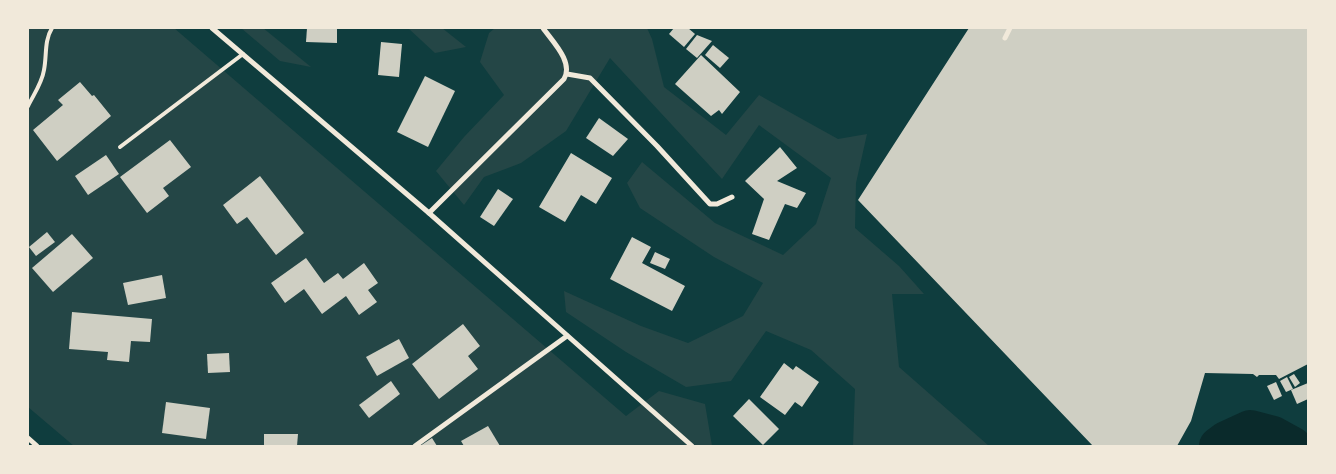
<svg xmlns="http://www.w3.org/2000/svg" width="1336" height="474" viewBox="0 0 1336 474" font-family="Mulish,sans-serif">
<rect width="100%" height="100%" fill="#0f3d3e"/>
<g fill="#244646">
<polygon points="28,28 174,28 626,416 659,391 705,404 712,446 74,446 28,407"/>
<polygon points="241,28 263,28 311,67 280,61"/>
<polygon points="408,28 442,28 466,47 435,53"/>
<polygon points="495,28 647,28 652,39 664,87 726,135 759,95 838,139 867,134 856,183 855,228 899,266 924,294 892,294 899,367 989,446 853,446 855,389 811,350 766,331 731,381 686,387 626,352 566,312 564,291 641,326 688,343 743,316 763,283 714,257 640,208 627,183 642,162 715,223 783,255 816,224 831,178 759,125 722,179 610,58 566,131 521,163 484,177 464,205 436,171 464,137 504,95 480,62 489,33"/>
</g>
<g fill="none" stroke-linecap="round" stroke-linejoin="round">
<polyline stroke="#0a2a2b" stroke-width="38" points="1218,446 1226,440 1250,429 1273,435 1293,446"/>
</g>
<g fill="#cfcfc3">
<polygon points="307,28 337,28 337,43 306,42"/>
<polygon points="674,28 688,28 695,34 684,47 669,34"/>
<polygon points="969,28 1308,28 1308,364 1279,379 1276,375 1259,375 1257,377 1253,374 1205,373 1191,421 1177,446 1093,446 858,200"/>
<polygon points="697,35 712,41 697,58 686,49"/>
<polygon points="381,42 402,44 399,77 378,75"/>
<polygon points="713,45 729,58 720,68 705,55"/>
<polygon points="701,55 740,92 722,114 719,110 711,116 675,84"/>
<polygon points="425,76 455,91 428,147 397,132"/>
<polygon points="80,82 92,96 94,95 111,116 57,161 33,130 63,105 58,100"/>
<polygon points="599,118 628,139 613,156 586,138"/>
<polygon points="170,140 191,167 163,188 169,196 147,213 120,177"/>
<polygon points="780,147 797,168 777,181 806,193 797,208 785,204 769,240 752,234 764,199 745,181"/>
<polygon points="571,153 612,178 596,204 581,195 565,222 539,207"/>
<polygon points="106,155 119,174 88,195 75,176"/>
<polygon points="260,176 304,233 276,255 247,217 237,224 223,205"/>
<polygon points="498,189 513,199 494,226 480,217"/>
<polygon points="47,232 55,242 36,256 29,247"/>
<polygon points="72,234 93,258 53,292 32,268"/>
<polygon points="632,237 651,247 642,263 685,286 672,311 610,279"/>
<polygon points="655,252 670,259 665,269 650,263"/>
<polygon points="306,258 324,283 338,273 343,279 364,263 378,283 368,290 377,302 359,315 346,296 322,314 304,289 285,303 271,283"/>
<polygon points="162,275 166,298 128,305 123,283"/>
<polygon points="72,312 152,319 150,342 131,341 129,362 107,360 108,352 69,349"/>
<polygon points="463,324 480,346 468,356 478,369 439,399 412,364"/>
<polygon points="399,339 409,358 377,376 366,357"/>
<polygon points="229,353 230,372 208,373 207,354"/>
<polygon points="784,363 793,370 796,366 819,382 802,407 795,402 785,415 760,397"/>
<polygon points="1294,374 1300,383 1295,387 1289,377"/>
<polygon points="1287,377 1293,389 1286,392 1280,381"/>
<polygon points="391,381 400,394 369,418 359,405"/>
<polygon points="1276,382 1282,396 1274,400 1267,386"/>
<polygon points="1308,383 1308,399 1297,404 1291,390"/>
<polygon points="749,399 779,429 763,445 733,416"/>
<polygon points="166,402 210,408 206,439 162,433"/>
<polygon points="488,426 500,446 464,446 461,441"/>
<polygon points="264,434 298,434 297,446 264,446"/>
<polygon points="432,438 437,446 420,446"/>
</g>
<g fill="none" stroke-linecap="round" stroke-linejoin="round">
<g stroke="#f1e9da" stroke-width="4">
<path d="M28 106C34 94 42 83 44 70 47 55 44 41 52 28"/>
<polyline points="120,147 243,54"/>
</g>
<g stroke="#f1e9da" stroke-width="5">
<polyline points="212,28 429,213 692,446"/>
<polyline points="1005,38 1010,28"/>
<polyline points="567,74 590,78 657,146 710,204 717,204 732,197"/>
<path d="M429 213 564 79C574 62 552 41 543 28"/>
<polyline points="28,438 37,446"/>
<polyline points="415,446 567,336"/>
</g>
</g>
<rect width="1336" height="474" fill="none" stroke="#f1e9da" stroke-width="58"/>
</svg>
